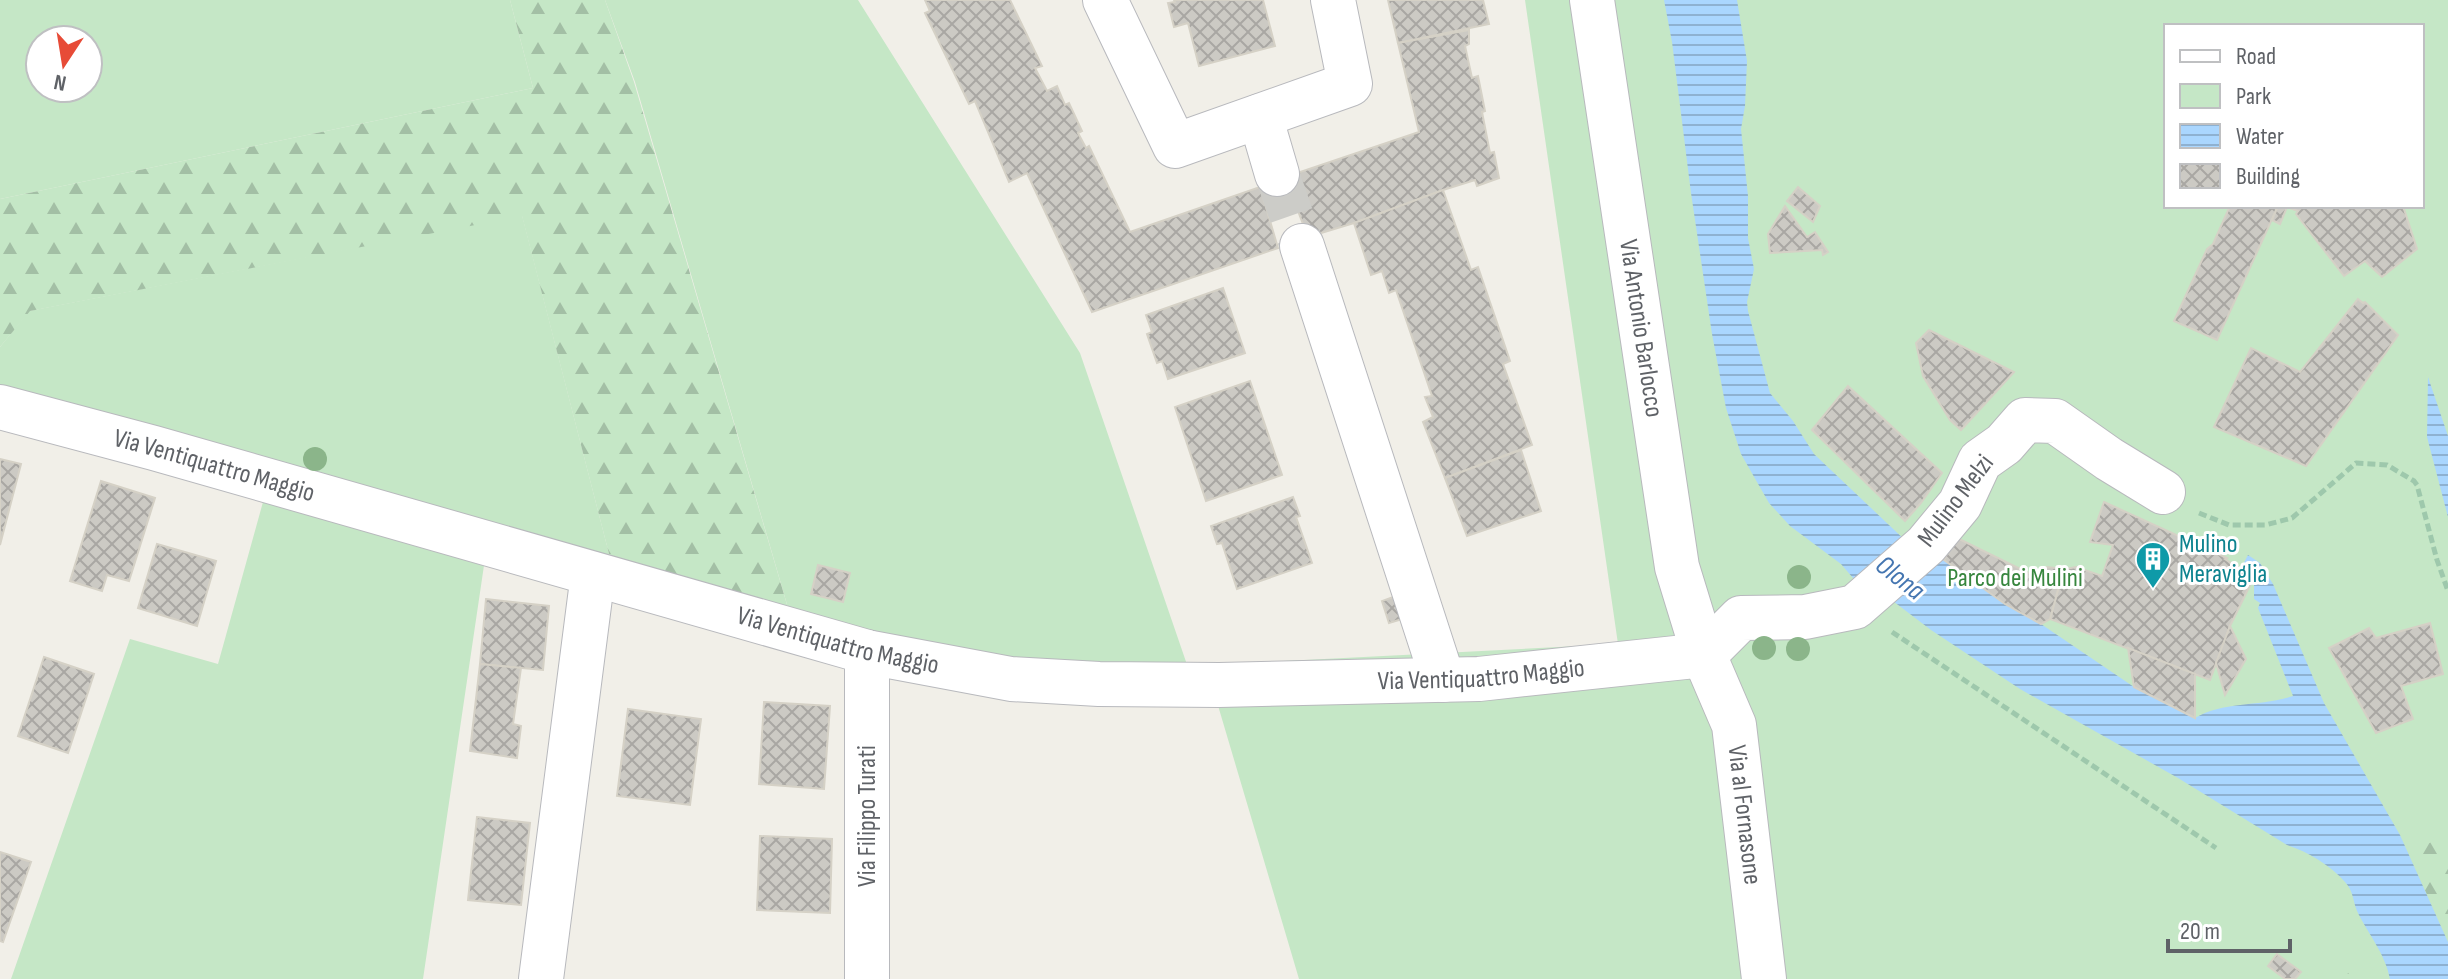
<svg xmlns="http://www.w3.org/2000/svg" width="2448" height="979" viewBox="0 0 2448 979" font-family="'Sofia Sans Condensed',sans-serif">
<defs>
<pattern id="forest-firs" width="22" height="20" patternUnits="userSpaceOnUse" patternTransform="scale(2)"><rect width="22" height="20" fill="#c5e7c6"/><path d="M5 1l3.5 6h-7zM16 11l3.5 6h-7z" fill="#a3bfa5"/></pattern>
<pattern id="water-rules" width="6" height="5" patternUnits="userSpaceOnUse" patternTransform="scale(2)"><rect width="6" height="5" fill="#aad6fe"/><path d="M0 2.5h6" fill="none" stroke="#8eb1d1"/></pattern>
<pattern id="building-cross-hatch" width="8" height="8" patternUnits="userSpaceOnUse" patternTransform="scale(2)"><rect width="8" height="8" fill="#cccac4"/><path d="M0 0l8 8M0 8l8-8" fill="none" stroke="#a9a7a3"/></pattern>
</defs>
<rect width="100%" height="100%" fill="#f1efe8"/>
<g fill="#c5e7c6" fill-rule="evenodd">
<path d="M0 0H510L533 88 0 199ZM40 40H88V88H40Z"/>
<polygon points="605,0 858,0 1080,353 1194,685 795,632 635,82"/>
<path d="M1525 0H2448V979H1299L1206 665 1618 644ZM2166 26H2422V206H2166Z"/>
<polygon points="522,215 616,581 487,545 423,979 11,979 130,639 218,664 268,484 0,408 0,347 29,311"/>
</g>
<g fill="url(#forest-firs)">
<polygon points="510,0 605,0 634,82 795,632 616,581 522,216 30,311 0,347 0,199 533,88"/>
<polygon points="2448,835 2448,942 2408,852"/>
<polygon points="2371,962 2379,979 2337,979"/>
</g>
<g fill="url(#water-rules)">
<path d="M1664 0H1737L1747 61 1745 106 1741 129 1748 196V238L1754 269 1747 302 1748 311 1770 393 1793 421 1814 454 1927 561 1944 560 2005 604 2041 624 2134 687 2195 718C2224 701 2261 707 2293 696L2258 608 2260 603 2254 599V577L2240 570 2248 555 2260 563 2273 584 2324 703 2400 835 2448 942V979H2390C2385 953 2368 934 2357 911 2353 901 2353 890 2345 882 2330 865 2308 852 2287 845L2178 778 2020 689 1931 630 1885 595 1859 585 1841 564 1790 526 1769 503 1741 454 1726 408 1712 334 1691 193 1672 42Z"/>
<polygon points="2428,377 2448,436 2448,517 2427,437"/>
</g>
<g fill="url(#building-cross-hatch)" stroke="#d5d1c6" stroke-width="2">
<polygon points="925,0 1010,0 1042,66 1035,68 1047,91 1057,86 1065,105 1069,103 1082,131 1078,133 1086,148 1089,146 1130,232 1260,187 1278,248 1092,312 1027,173 1009,182 975,101 969,104 925,13 930,11"/>
<polygon points="1174,0 1263,0 1275,46 1199,66 1188,23 1174,27 1168,3 1175,2"/>
<polygon points="1388,0 1483,0 1489,24 1398,43"/>
<polygon points="1469,30 1469,44 1465,46 1472,78 1478,76 1485,111 1482,112 1490,153 1494,152 1499,178 1477,186 1475,180 1443,190 1354,223 1308,237 1285,177 1419,132 1398,43"/>
<polygon points="1798,187 1820,206 1813,222 1787,201"/>
<polygon points="1443,190 1471,270 1478,267 1510,361 1503,364 1532,445 1445,478 1423,422 1433,417 1425,397 1432,396 1396,290 1389,293 1382,271 1371,275 1354,223"/>
<polygon points="1785,206 1807,237 1815,232 1828,252 1823,255 1822,250 1770,253 1768,234"/>
<polygon points="2230,206 2278,206 2217,340 2174,321 2207,249 2213,244"/>
<polygon points="2278,206 2403,206 2417,249 2382,277 2365,261 2344,276 2296,214 2298,211 2287,207 2280,224 2272,220"/>
<polygon points="1223,288 1245,353 1168,379 1162,361 1157,363 1147,334 1152,332 1146,315"/>
<polygon points="2358,299 2363,303 2365,302 2398,335 2306,466 2214,427 2251,348 2300,372"/>
<polygon points="1929,330 2014,372 1961,430 1950,420 1923,376 1916,343"/>
<polygon points="1250,381 1282,475 1206,501 1175,407"/>
<polygon points="1848,386 1942,473 1921,503 1905,521 1812,430"/>
<polygon points="1521,450 1541,511 1467,536 1445,478"/>
<polygon points="0,459 21,464 0,545"/>
<polygon points="101,481 155,498 129,581 107,575 102,591 70,581"/>
<polygon points="1293,497 1300,516 1296,517 1312,563 1237,589 1222,543 1217,544 1211,526"/>
<polygon points="2104,502 2227,558 2225,559 2254,577 2230,626 2210,680 2050,619 2062,575 2066,569 2076,567 2102,576 2113,545 2090,542"/>
<polygon points="1955,537 2041,579 2047,567 2066,569 2062,575 2050,619 2041,624 2005,604 1944,560"/>
<polygon points="157,544 216,561 197,626 138,608"/>
<polygon points="818,565 850,573 843,602 811,594"/>
<polygon points="1404,593 1412,616 1389,623 1382,601"/>
<polygon points="486,599 549,606 543,670 480,664"/>
<polygon points="2430,623 2443,674 2401,686 2413,719 2376,733 2329,648 2369,628 2376,638"/>
<polygon points="2230,626 2246,659 2225,695 2216,663"/>
<polygon points="2128,648 2195,674 2195,718 2134,687"/>
<polygon points="44,657 94,674 68,753 18,736"/>
<polygon points="480,664 521,668 513,724 521,726 517,758 470,751"/>
<polygon points="764,702 830,706 824,789 759,784"/>
<polygon points="628,709 701,719 690,805 617,796"/>
<polygon points="477,817 530,823 521,905 468,900"/>
<polygon points="760,836 832,839 830,913 757,910"/>
<polygon points="0,852 31,862 3,942 0,941"/>
<polygon points="2277,954 2301,972 2295,979 2285,979 2268,966"/>
</g>
<g fill="none" stroke-linecap="round" stroke-linejoin="round">
<polyline stroke="#ccccc8" stroke-width="44" stroke-dasharray="44 22" stroke-linecap="butt" points="1277,174 1302,246"/>
<g stroke="#b8b9bd" stroke-width="46">
<g id="minor">
<polyline points="1105,0 1175,146 1350,84 1333,0"/>
<path id="s1" d="M1592 0 1677 567 1704 655 1734 725 1764 979"/>
<polyline points="1260,116 1277,174"/>
<polyline points="1302,246 1443,680"/>
<path id="s2" d="M0 407 154 448 867 652 1011 679 1099 684 1219 685 1479 679 1704 655"/>
<polyline points="1704,655 1741,618 1805,617 1855,607 1926,545 1960,504 1980,461 2004,444 2025,420 2055,421 2109,459 2163,492"/>
<polyline points="541,979 593,574"/>
<polyline points="867,979 867,652"/>
</g>
</g>
<g stroke="#9ec8ac" stroke-width="5" stroke-dasharray="8 4" stroke-linecap="butt">
<polyline points="2199,513 2229,525 2265,525 2292,518 2356,463 2387,465 2414,481 2417,485 2437,560 2448,591"/>
<polyline points="1892,632 2216,848"/>
</g>
<use href="#minor" stroke="#fff" stroke-width="44"/>
</g>
<g fill="#8bb58a">
<circle cx="315" cy="459" r="12"/>
<circle cx="1799" cy="577" r="12"/>
<circle cx="1764" cy="648" r="12"/>
<circle cx="1798" cy="649" r="12"/>
</g>
<defs>
<g id="building-pin" transform="scale(1.8)"><path d="M0 17L-7.5 6A9.5 9.5 0 1 1 7.5 6Z" fill="#0f9aa8" stroke="#fff"/><path d="M-4-6H4V6H1V3H-1V6H-4ZM-2.5-4.3h1.7v1.8h-1.7ZM.8-4.3h1.7v1.8H.8ZM-2.5-1h1.7V.8h-1.7ZM.8-1h1.7V.8H.8Z" fill="#fff"/></g>
</defs>
<g fill-rule="evenodd">
<use href="#building-pin" x="2153" y="559"/>
</g>
<g text-anchor="middle" dominant-baseline="central" stroke-width="6" stroke-linejoin="round" paint-order="stroke">
<g font-size="26" fill="#5f6267" stroke="#fff">
<text stroke="none"><textPath href="#s1" startOffset="332">Via Antonio Barlocco</textPath></text>
<text stroke="none"><textPath href="#s2" startOffset="222">Via Ventiquattro Maggio</textPath></text>
<text transform="translate(1956 501) rotate(-53)">Mulino Melzi</text>
<text stroke="none"><textPath href="#s2" startOffset="870">Via Ventiquattro Maggio</textPath></text>
<text stroke="none"><textPath href="#s2" startOffset="1518">Via Ventiquattro Maggio</textPath></text>
<text stroke="none"><textPath href="#s1" startOffset="832">Via al Fornasone</textPath></text>
<text transform="translate(867 816) rotate(-90)">Via Filippo Turati</text>
</g>
<g font-size="26" fill="#0d838f" stroke="#fff" text-anchor="start">
<text x="2179" y="544">Mulino<tspan x="2179" dy="30">Meraviglia</tspan></text>
</g>
<g font-size="26" fill="#37863e" stroke="#fff">
<text x="2015" y="578">Parco dei Mulini</text>
</g>
<g font-size="28" font-style="italic" fill="#4576b1" stroke="#fff">
<text transform="translate(1900 578) rotate(38)">Olona</text>
</g>
</g>
<rect x="2164" y="24" width="260" height="184" fill="#ffffff" stroke="#bfc0c2" stroke-width="2"/>
<rect x="2180" y="50" width="40" height="12" fill="#ffffff" stroke="#bfc0c2" stroke-width="2"/>
<text x="2236" y="64" font-size="24" fill="#5f6267">Road</text>
<rect x="2180" y="84" width="40" height="24" fill="#c5e7c6" stroke="#bfc0c2" stroke-width="2"/>
<text x="2236" y="104" font-size="24" fill="#5f6267">Park</text>
<rect x="2180" y="124" width="40" height="24" fill="url(#water-rules)" stroke="#bfc0c2" stroke-width="2"/>
<text x="2236" y="144" font-size="24" fill="#5f6267">Water</text>
<rect x="2180" y="164" width="40" height="24" fill="url(#building-cross-hatch)" stroke="#bfc0c2" stroke-width="2"/>
<text x="2236" y="184" font-size="24" fill="#5f6267">Building</text>
<g transform="translate(64 64) rotate(192)"><circle r="38" fill="#ffffff" stroke="#bfc0c2" stroke-width="2"/>
<path d="M0-6L14 30L0 20L-14 30Z" fill="#e74b37"/>
<text y="-12" font-size="22" font-weight="bold" text-anchor="middle" fill="#5f6267">N</text>
</g>
<path d="M2168 939v12h122v-12" fill="none" stroke="#5f6267" stroke-width="4"/>
<text x="2180" y="939" font-size="24" fill="#5f6267" stroke="#ffffff" stroke-width="6" paint-order="stroke">20 m</text>
</svg>
